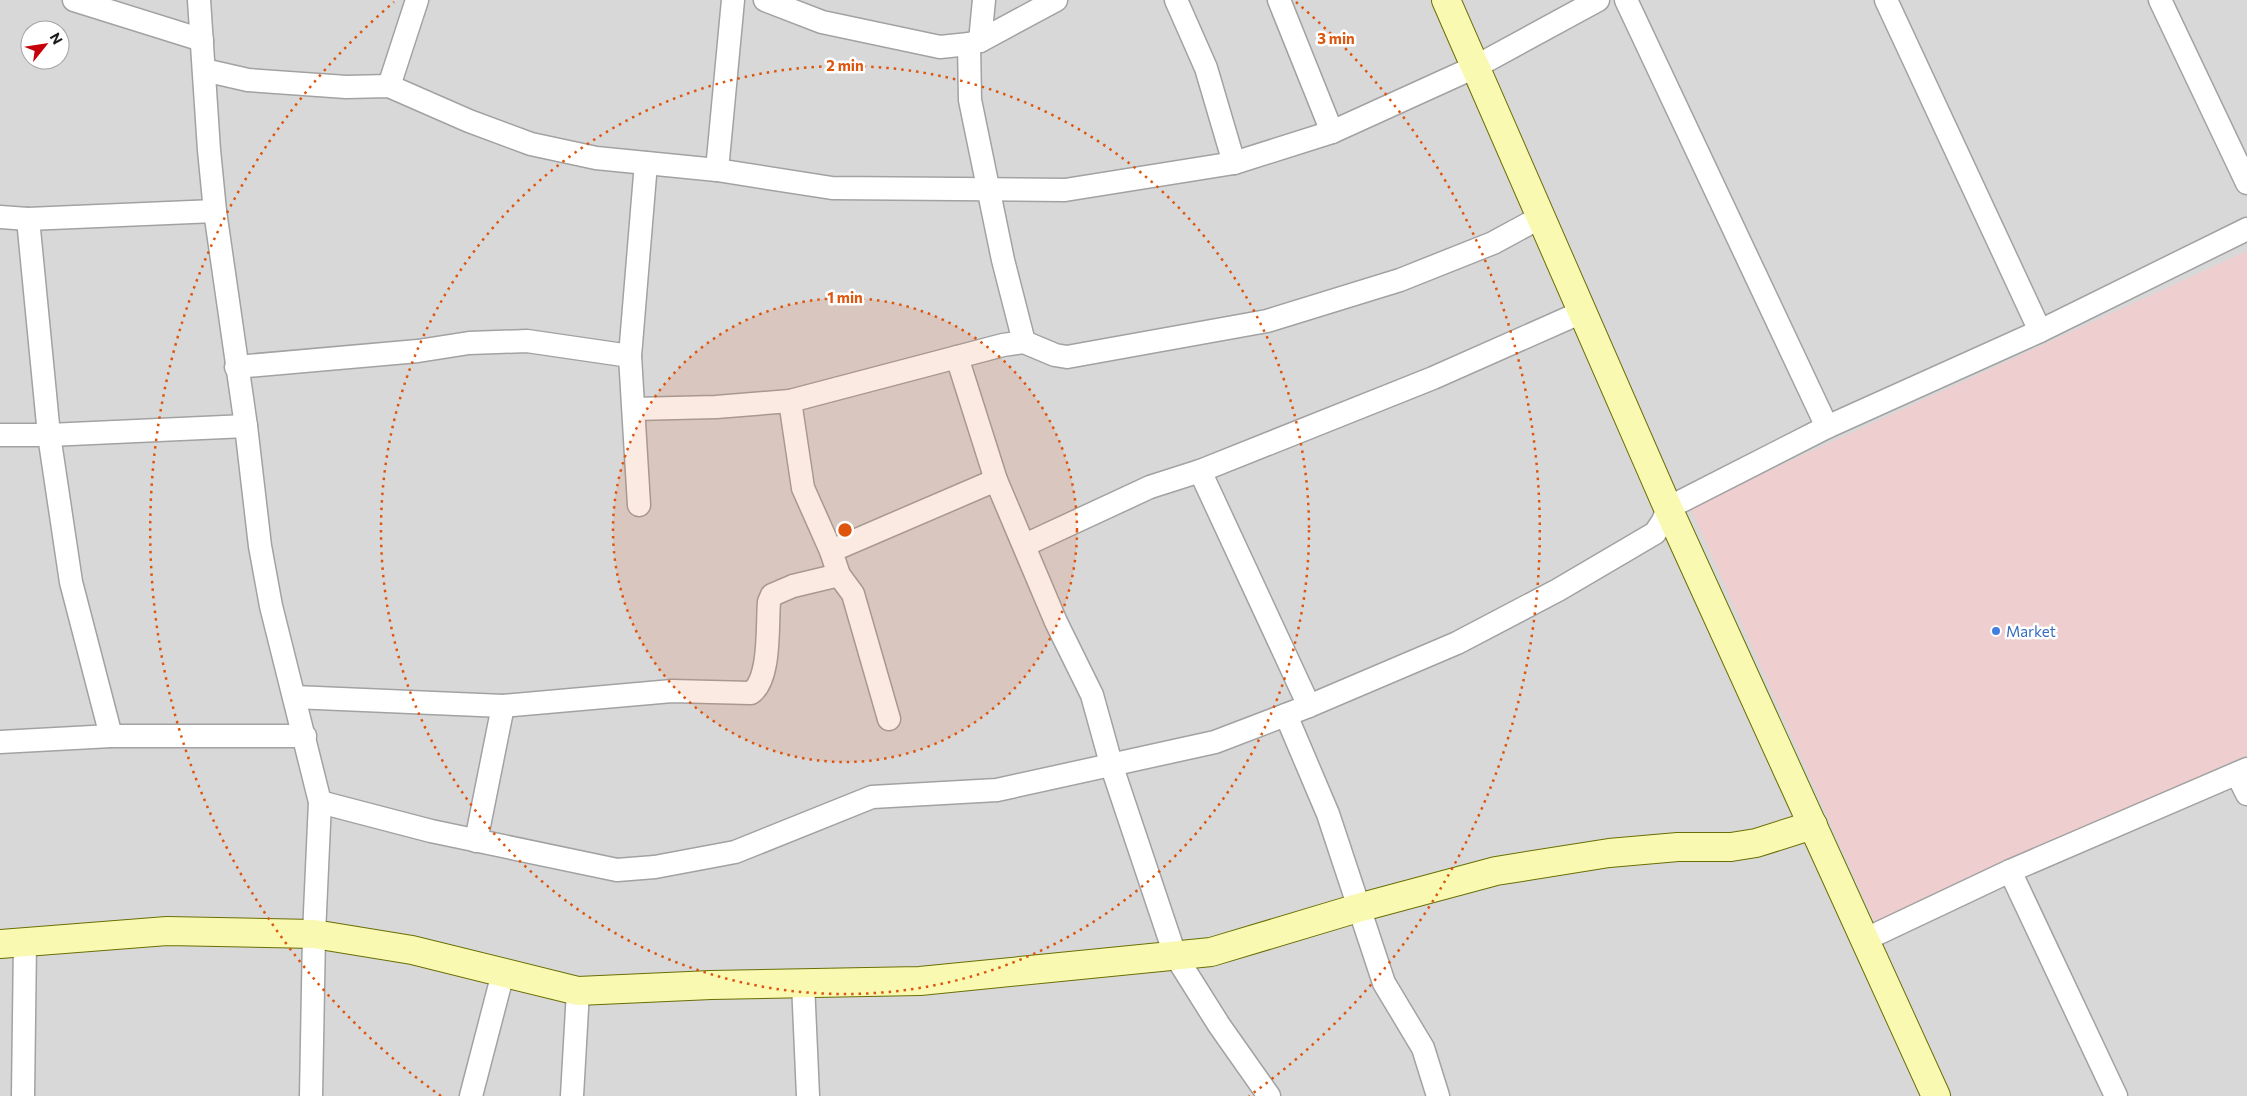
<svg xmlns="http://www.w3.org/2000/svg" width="2247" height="1096" viewBox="0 0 2247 1096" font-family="Commissioner,sans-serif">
<rect width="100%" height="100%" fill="#ede8e0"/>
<path fill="#d9d8d8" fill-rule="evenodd" d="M0 0H2247V1096H0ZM30 30H60V60H30Z"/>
<polygon fill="#eececf" points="2247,251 2247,755 1876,926 1690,507"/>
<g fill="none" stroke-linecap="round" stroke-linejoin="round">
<g stroke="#a2a2a2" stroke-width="25">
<g id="street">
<polyline points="74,0 202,40"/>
<polyline points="199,0 209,150 215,211 246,426 260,546 271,606 320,802 314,934 311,1096"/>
<polyline points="765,0 822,22 940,47 969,44 980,41 1056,0"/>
<polyline points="1176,0 1206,68 1234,163"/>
<polyline points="1279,0 1332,132"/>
<polyline points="1626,0 1827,427"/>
<polyline points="1886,0 2040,331"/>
<polyline points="2160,0 2247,183"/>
<polyline points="980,41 984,0"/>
<polyline points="969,44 970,100 1003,260 1024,342"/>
<polyline points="204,70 248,80 346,87 389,86 469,121 531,144 596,158 717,170 832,188 1065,190 1234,163 1332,132 1475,67 1598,0"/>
<polyline points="389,86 417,0"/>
<polyline points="717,170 733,0"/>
<polyline points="0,217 28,219 215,211"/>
<polyline points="28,219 49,435 71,582 111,736"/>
<polyline points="957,357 996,480 1056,622 1092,695 1112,767 1175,955 1219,1025 1269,1096"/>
<polyline points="236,367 418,351 469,343 527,341 630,356"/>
<polyline points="790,401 803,488 831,551 839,575 853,594 889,719"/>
<polyline points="634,409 716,407 790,401 1003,345 1024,342 1055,355 1067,357 1267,321 1400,280 1493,243 1541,217"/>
<polyline points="0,435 49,435 246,426"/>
<polyline points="1200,471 1309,706"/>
<polyline points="639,505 630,356 646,163"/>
<polyline points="1025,545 1150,487 1200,471 1433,378 1582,312"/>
<polyline points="831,551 996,480"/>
<path d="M294 697 503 706 672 691 751 693C771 679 767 625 769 602L772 595 793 586 839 575"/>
<polyline points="1286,715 1328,814 1384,983 1423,1048 1438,1096"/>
<polyline points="0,742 111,736 305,736"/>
<polyline points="2237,774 2247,794"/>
<polyline points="320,802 431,831 617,870 655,867 735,852 872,797 997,790 1215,742 1309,706 1457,643 1558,590 1655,533 1663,521 1668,508 1827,427 2040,331 2247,229"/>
<polyline points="476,841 503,706"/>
<polyline points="2010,871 2116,1096"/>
<polyline points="1864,940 2010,871 2247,769"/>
<polyline points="803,983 808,1096"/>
<polyline points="23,1096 25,942"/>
<polyline points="471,1096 503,973"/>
<polyline points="572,1096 578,991"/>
</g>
</g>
<g stroke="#696f04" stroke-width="30">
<g id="secondary">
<polyline points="1446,0 1668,508 1936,1096"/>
<polyline points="0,944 167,931 314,934 412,950 578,991 711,985 920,981 1211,952 1358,908 1496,871 1609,853 1678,847 1731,847 1756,843 1813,825"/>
</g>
</g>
<use href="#street" stroke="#fff" stroke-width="22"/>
<use href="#secondary" stroke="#f9f9b2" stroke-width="28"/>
</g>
<circle cx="845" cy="530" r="232" fill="#de560d" fill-opacity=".12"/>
<g fill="none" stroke="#de560d" stroke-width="2.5" stroke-dasharray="2.5 5">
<circle cx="845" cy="530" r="232"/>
<circle cx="845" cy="530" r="464"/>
<path d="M441 1096A695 695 0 0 1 394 2M1296 2A695 695 0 0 1 1249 1096"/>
</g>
<circle fill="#3f7fe0" stroke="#fff" stroke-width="2" cx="1996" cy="631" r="5"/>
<g text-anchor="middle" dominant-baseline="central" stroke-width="5" stroke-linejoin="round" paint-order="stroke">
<g font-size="15" fill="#366cbe" stroke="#fff" text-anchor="start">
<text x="2006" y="631">Market</text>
</g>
</g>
<circle cx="845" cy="530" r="8" fill="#de560d" stroke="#fff" stroke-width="2.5"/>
<g font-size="15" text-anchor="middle" font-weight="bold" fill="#de560d" stroke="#fff" stroke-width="5" stroke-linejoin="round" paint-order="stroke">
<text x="1336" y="44">3 min</text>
<text x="845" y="71">2 min</text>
<text x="845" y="303">1 min</text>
</g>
<g transform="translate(45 45) rotate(60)"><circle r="24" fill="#ffffff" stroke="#a4a4a4"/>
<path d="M0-4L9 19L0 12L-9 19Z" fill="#c6000a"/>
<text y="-8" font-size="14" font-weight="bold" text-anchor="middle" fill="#1b1b1b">N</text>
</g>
</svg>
